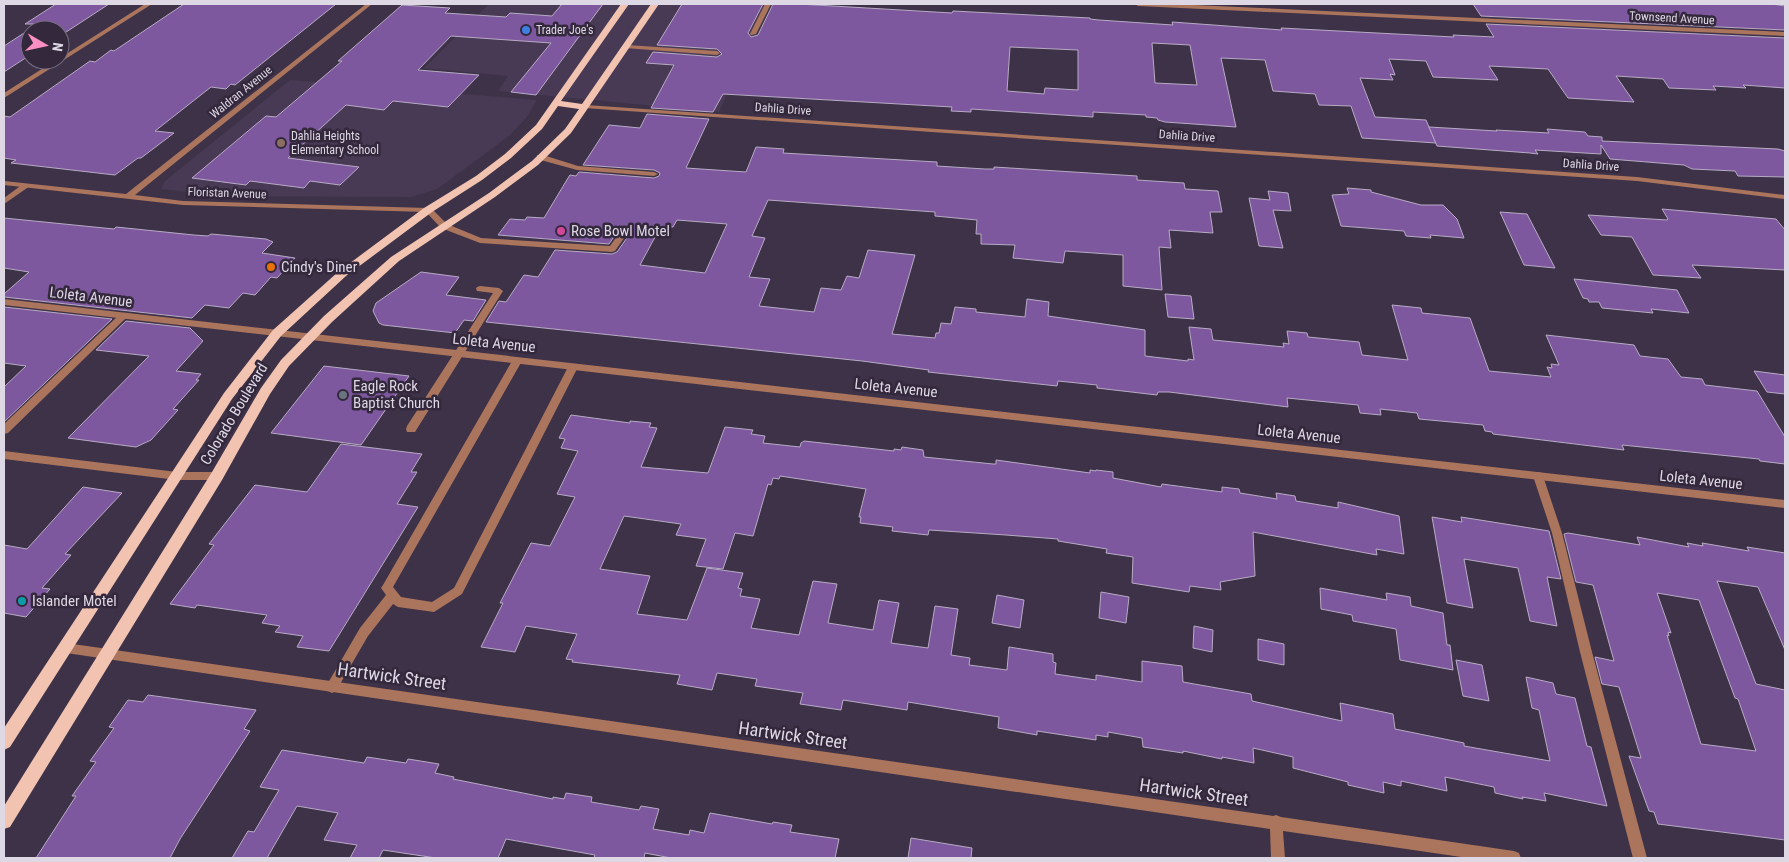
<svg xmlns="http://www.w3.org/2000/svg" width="1789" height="862" viewBox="0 0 1789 862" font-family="'Roboto Condensed',sans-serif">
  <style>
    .built { fill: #483a54 }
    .building { fill: #7e589e; stroke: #b8abc5; fill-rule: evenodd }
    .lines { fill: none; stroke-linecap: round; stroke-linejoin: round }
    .lane { fill: #ab745d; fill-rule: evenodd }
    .street { fill: #ab745d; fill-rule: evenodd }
    .primary { fill: #f1c3b0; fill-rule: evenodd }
    .shop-dot { fill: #3f7fe0; stroke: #33283c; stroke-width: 2 }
    .education-dot { fill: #8d6e63; stroke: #33283c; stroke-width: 2 }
    .hotel-dot { fill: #d1479c; stroke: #33283c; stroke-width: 2 }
    .food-dot { fill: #e8710a; stroke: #33283c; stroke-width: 2 }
    .worship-dot { fill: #6b7280; stroke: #33283c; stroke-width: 2 }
    .culture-dot { fill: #0f9aa8; stroke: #33283c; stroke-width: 2 }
    .labels { text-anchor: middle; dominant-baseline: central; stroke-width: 5; stroke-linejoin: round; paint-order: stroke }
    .far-street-label { font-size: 12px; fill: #ded8e5; stroke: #33283c }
    .far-poi-label { font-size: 12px; fill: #ded8e5; stroke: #33283c; text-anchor: start }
    .poi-label { font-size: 15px; fill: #ded8e5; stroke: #33283c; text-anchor: start }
    .street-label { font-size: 15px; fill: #ded8e5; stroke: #33283c }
    .near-street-label { font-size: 18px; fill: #ded8e5; stroke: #33283c }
  </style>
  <rect width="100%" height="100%" fill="#3d3247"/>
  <g class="built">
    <polygon points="489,4 768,4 719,112 498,91 508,76 424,68"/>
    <polygon points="290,80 537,100 526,118 510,135 482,156 437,189 411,197 227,196 161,189 165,181"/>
  </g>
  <g class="building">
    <polygon points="56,4 109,4 60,36 60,30 30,30 30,55 4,72 4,46 38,24 25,24"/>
    <polygon points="184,4 336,4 235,85 231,84 226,89 211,87 155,131 174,133 141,158 138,158 115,175 11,163 16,160 4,158 4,116 10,117 90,61 95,62 111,50 114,51"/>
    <polygon points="562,4 603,4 536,95 511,92 551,43 451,36 418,70 479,75 448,107 393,101 384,110 346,105 288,158 359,167 340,185 310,181 304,188 250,181 246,185 192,178 266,116 276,117 342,61 338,61 402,5 450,8 445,13 506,17 510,13 552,16"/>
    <path d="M682,4H763L748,33L751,37L758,35L773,4H799L952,13L953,11L1090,18V19L1099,20L1173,25L1172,22L1282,30L1281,28L1454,37L1453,35L1494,37L1486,24L1785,38V88L1743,85L1746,88L1713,86L1716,90L1669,88L1663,79L1616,76L1634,102L1568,98L1548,69L1489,66L1498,80L1433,77L1426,61L1389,59L1395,75L1390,74L1393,80L1360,78L1375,117L1426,120L1436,143L1362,138L1351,106L1319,105L1315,94L1273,91L1265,60L1221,58L1236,127L1165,122L1158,120L1157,118L1146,117V115L1093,112V117L971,109V112L951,111L952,107L723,94L713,112L651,108L674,65L646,63L653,52L717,57L722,54L717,49L657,45ZM1152,43L1190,45L1197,85L1155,83ZM1010,47L1078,50V90L1045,88L1044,94L1007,91Z"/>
    <polygon points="1473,4 1772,4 1785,6 1785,30 1481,16"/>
    <path d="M647,114L709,119L686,168L746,172L756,147L784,149L783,153L937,162V166L985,169H994V167L1137,176V180L1184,183L1185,189L1218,191L1222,212H1210L1213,233L1169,230L1171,248L1159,247L1162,290L1123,286V255L1065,251L1063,263L1013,258L1015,245L981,244V234H976L977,220L935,216V212L768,200L752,236L765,238L749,277L770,279L759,306L814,312L821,288L841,290L847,276L859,278L868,250L915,255L892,334L935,338L936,333H939L941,323L951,324L955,307L976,309V312L1025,317L1027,299L1049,302L1048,316L1145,330V356L1188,361V359L1194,360L1189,327L1211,329L1213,340L1284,347L1283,343L1289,344L1287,331L1307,333L1308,337L1359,342L1362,355L1408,360L1392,305L1421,308L1422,313L1470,318L1489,371L1551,377L1547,367L1552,368L1551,364L1559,365L1546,335L1634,345L1640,356L1668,359L1681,377L1702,379L1705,385L1757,391L1785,437V464L1760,461L1759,459L1622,445L1624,450L1493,434L1492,432L1485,431L1483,425L1419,419L1417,413L1380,409L1381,415L1360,413L1358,405L1287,398L1288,407L1169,392H1158L1157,395L1097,388V385L1058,381L1057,386L928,372L929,370L862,361L486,322L499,301L506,302L524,275L538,277L555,250L612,254L617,252L631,232L626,227L620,228L609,244L498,235L510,219L525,220L527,217L544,218L568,178L570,175L576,176L579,172L654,178L659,176L660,173L654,170L583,165L609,125L640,128ZM677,220L727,224L705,273L640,265L661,226L673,227Z"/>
    <polygon points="1429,127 1497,131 1496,130 1549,133 1547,129 1585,132 1588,136 1602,137 1602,141 1778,149 1785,151 1785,177 1738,176 1735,171 1692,169 1684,165 1610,159 1601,145 1601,154 1535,150 1538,154 1530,153 1437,146"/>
    <polygon points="1347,188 1371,190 1371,192 1421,205 1443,205 1457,219 1464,238 1430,235 1431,238 1406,236 1404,231 1341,226 1332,195 1349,194"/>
    <polygon points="1268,191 1288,193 1291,211 1273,210 1283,248 1259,246 1249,198 1270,200"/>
    <polygon points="1662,209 1776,219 1785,230 1785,270 1692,265 1701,278 1653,275 1632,237 1601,235 1588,215 1667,220 1668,219"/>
    <polygon points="1500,212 1527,214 1555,268 1524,265"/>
    <polygon points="4,218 114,229 116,227 194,235 208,236 211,234 266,239 273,242 262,253 295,258 277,278 271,277 255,295 243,293 229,308 205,305 192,318 4,297 4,294 29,272 4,268"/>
    <polygon points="421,272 459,277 446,295 486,300 473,321 464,320 455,333 383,325 379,323 373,311 376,303"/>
    <polygon points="1574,279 1677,290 1689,313 1651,309 1653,313 1602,308 1599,302 1589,302 1588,299 1583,298"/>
    <polygon points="1165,294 1191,296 1194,319 1168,317"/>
    <polygon points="4,307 112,319 4,422 4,387 26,366 4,363"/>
    <polygon points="126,321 190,328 203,341 176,371 201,374 196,380 199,380 173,409 178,410 151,440 136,447 68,438 149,356 96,350"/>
    <polygon points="324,366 409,376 361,445 271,433"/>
    <polygon points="1754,371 1785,375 1785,394 1767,392"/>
    <polygon points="571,415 630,423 630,421 651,423 649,427 657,428 641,467 708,473 725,427 753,430 751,434 765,436 763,443 800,447 801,443 804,441 894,451 894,449 901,450 902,447 923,450 924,457 993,464 996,464 996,460 1090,473 1090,470 1096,471 1096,470 1113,472 1113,478 1161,487 1162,484 1222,492 1222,487 1239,489 1240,493 1277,499 1276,493 1295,496 1296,501 1338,508 1338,502 1399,516 1404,554 1376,549 1377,555 1253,532 1255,576 1220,582 1221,590 1190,586 1189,592 1132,583 1133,557 1106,553 1107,549 1058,541 1058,539 1006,535 929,530 928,535 892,531 893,527 860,523 861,517 859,517 866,489 780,476 779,479 773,478 771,485 768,484 753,536 735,533 723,569 696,566 706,539 676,535 681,524 624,516 600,569 650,576 637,614 687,620 707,568 743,573 738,588 742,589 740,596 760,599 751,628 799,635 813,581 837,584 828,623 873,630 879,600 899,603 891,643 928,648 935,606 958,609 951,655 970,658 969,665 1007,670 1009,647 1053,654 1053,662 1056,663 1055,674 1096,680 1096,675 1142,682 1142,661 1182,666 1183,682 1251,694 1252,701 1342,721 1340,703 1393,714 1395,729 1464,743 1464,746 1550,761 1539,710 1532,708 1526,677 1553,683 1556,694 1575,698 1587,746 1591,747 1592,751 1607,806 1544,793 1546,801 1522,797 1523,799 1495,793 1494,787 1445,777 1447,791 1401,781 1401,786 1383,782 1384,793 1348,785 1348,782 1293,768 1293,757 1253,748 1254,763 1222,757 1222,759 1183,751 1183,753 1143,747 1142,738 1108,732 1108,737 1096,735 1096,740 1037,731 1037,735 998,728 999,717 908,702 907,710 843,700 841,710 800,704 803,693 755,686 757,679 717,673 712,690 677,684 680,675 572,662 573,660 566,659 577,634 526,626 515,652 481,647 503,603 500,603 531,543 550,546 575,497 557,494 578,451 561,448 565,439 559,438"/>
    <polygon points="341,444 422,454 411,472 417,472 397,504 418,507 329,651 297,647 303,636 275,632 280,626 262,623 267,615 197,605 195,608 170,604 214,545 209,544 255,485 307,492"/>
    <polygon points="83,487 122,493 65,554 71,555 42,588 50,589 26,617 4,613 4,545 27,549"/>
    <polygon points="1432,517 1462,522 1461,517 1549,531 1561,579 1547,577 1557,626 1530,621 1518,568 1464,559 1473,608 1447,603"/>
    <path d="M1568,533L1640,545L1637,537L1689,547L1687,543L1703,546L1702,543L1749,551L1747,547L1785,553V650L1758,587L1717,581L1756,684L1785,690V840L1658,824L1654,812L1649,811L1629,756L1641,758L1619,687L1602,684L1595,657L1614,661L1593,585L1576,582L1564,534ZM1657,593L1699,600L1735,698L1738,699L1756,751L1701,744L1667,635L1669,636L1668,632L1671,633Z"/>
    <polygon points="1320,588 1387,600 1386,593 1410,597 1411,606 1443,613 1447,645 1450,645 1453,670 1400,660 1396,629 1353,621 1352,615 1321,609"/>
    <polygon points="1101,592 1129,597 1126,623 1099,618"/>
    <polygon points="997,595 1024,600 1020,628 992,623"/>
    <polygon points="1194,626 1213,630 1212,652 1193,648"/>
    <polygon points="1258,639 1284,644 1284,665 1258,660"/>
    <polygon points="1456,660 1482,665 1489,701 1463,696"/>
    <polygon points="148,695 256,710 244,729 250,731 180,839 170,858 36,858 76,796 72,796 96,762 90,761 114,728 109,727 128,700 143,702"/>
    <polygon points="282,750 364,763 367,757 406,763 408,759 439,764 435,773 454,777 453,779 553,799 553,797 564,799 566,793 592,797 591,802 639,810 641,806 659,809 653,829 689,835 690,830 704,833 710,813 772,824 773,822 792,825 790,832 839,839 835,858 671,858 645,853 644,858 594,858 595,855 506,839 498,858 436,858 383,850 379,858 350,858 357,845 324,840 338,813 297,806 267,858 232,858 248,831 254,832 279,790 260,787"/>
    <polygon points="911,838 972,848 971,858 908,858"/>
  </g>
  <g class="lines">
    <g class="lane">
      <polygon points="765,4 771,4 756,34 751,35 750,34"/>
      <polygon points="627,45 717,51 720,53 717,55 625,48 625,46"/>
      <polygon points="537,155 543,155 578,166 654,172 658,174 654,176 577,170 537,159"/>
      <polygon points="23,184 29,184 30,186 4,204 4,198"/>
      <polygon points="441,224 447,224 481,238 610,246 622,229 625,229 629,231 615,251 612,252 480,243 441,228"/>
      <polygon points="480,286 499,288 503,291 415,432 407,432 406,429 407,426 493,293 477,291 476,289 477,287"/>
      <polygon points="123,313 127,316 126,318 8,433 4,434 4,424 120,314"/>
      <polygon points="517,358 522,361 393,587 401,597 432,602 454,588 568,367 573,364 576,365 578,367 462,594 434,612 398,607 393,604 368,636 336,691 332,693 328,691 326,687 328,683 360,628 386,595 381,588 383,585 512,361"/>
      <polygon points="1538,472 1542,473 1562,533 1592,652 1647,858 1633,858 1580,652 1552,533 1533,476 1534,473"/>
    </g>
    <g class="street">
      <polygon points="145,4 152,4 4,98 4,93 56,60 60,60 60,58"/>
      <polygon points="366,4 372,4 135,195 183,201 428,208 431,208 447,224 447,228 441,228 426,212 183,205 4,185 4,181 126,194"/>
      <polygon points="1135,4 1172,4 1785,32 1785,36 1138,6"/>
      <polygon points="586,105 1637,177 1785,195 1785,199 1637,181 584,108 582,107"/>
      <polygon points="4,299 1785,500 1785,508 4,305"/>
      <polygon points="4,451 177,472 217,472 221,473 222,476 221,479 217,480 177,480 4,459"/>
      <polygon points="66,643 1273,816 1276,815 1281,817 1514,851 1519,853 1521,858 1468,858 1283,831 1285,858 1271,858 1270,829 66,653 62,652 60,648 62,644"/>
    </g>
    <polygon class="primary" points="621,4 629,4 561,101 582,104 651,4 659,4 571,133 538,165 495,197 399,261 332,322 289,366 270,394 222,480 10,827 4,829 4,806 212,472 261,388 281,360 324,316 391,257 489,193 532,161 565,129 579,109 558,106 542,129 511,158 482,180 432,212 346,276 281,336 232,399 10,747 4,750 4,728 224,393 273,330 338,272 424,208 476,176 505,154 536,125"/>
  </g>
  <circle class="shop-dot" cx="526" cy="30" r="5"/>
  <circle class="education-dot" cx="281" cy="143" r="5"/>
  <circle class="hotel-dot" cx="561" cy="231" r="5"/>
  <circle class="food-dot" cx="271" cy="267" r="5"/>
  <circle class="worship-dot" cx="343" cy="395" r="5"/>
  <circle class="culture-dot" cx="22" cy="601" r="5"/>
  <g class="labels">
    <g class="far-street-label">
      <text transform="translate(1672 18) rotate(3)">Townsend Avenue</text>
      <text transform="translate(241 92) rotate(-39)">Waldran Avenue</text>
      <text transform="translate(783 109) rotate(4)">Dahlia Drive</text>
      <text transform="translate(1187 136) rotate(4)">Dahlia Drive</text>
      <text transform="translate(1591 165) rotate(4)">Dahlia Drive</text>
      <text transform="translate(227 193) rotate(2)">Floristan Avenue</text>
    </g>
    <g class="far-poi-label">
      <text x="536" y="30">Trader Joe's</text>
      <text x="291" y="136">Dahlia Heights<tspan x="291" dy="14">Elementary School</tspan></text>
    </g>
    <g class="poi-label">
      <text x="571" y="231">Rose Bowl Motel</text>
      <text x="281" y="267">Cindy's Diner</text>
      <text x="353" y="386">Eagle Rock<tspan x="353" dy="17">Baptist Church</tspan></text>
      <text x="32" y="601">Islander Motel</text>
    </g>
    <g class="street-label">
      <text transform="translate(91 297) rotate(7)">Loleta Avenue</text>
      <text transform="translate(494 343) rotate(6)">Loleta Avenue</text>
      <text transform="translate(896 388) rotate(6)">Loleta Avenue</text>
      <text transform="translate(234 414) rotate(-59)">Colorado Boulevard</text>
      <text transform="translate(1299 434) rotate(6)">Loleta Avenue</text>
      <text transform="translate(1701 480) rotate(6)">Loleta Avenue</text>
    </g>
    <g class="near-street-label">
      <text transform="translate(392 676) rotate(8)">Hartwick Street</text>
      <text transform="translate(793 735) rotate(8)">Hartwick Street</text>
      <text transform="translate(1194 792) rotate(8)">Hartwick Street</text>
    </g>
  </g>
  <rect width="1789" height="862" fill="none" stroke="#ded8e5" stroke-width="10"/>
  <g transform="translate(45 45) rotate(99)"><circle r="24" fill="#33283c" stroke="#776e80"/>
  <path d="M0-4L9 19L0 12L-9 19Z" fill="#fc8fc2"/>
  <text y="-8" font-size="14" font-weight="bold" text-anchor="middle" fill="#ded8e5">N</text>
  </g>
</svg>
